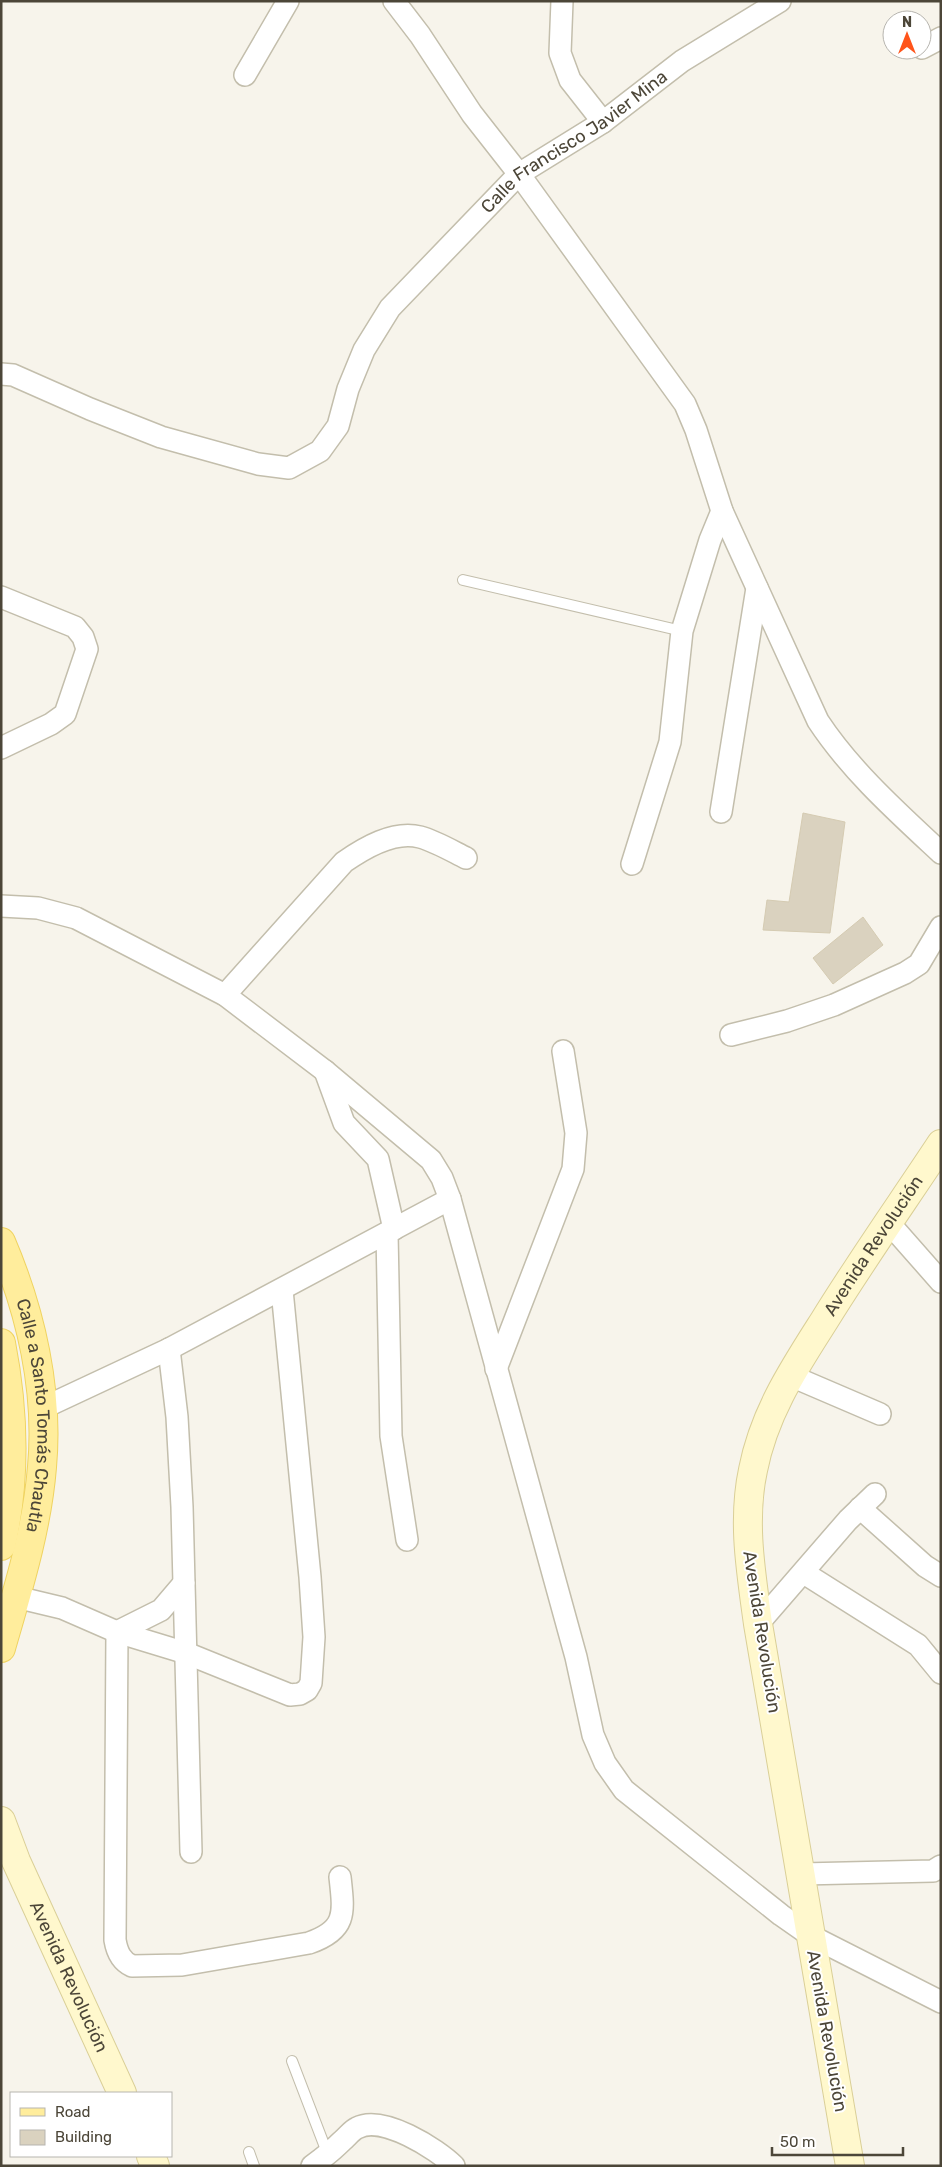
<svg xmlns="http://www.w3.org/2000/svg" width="942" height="2167" viewBox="0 0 942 2167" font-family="Rubik,sans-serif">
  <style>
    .building { fill: #dad2bf; stroke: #d5cbb2 }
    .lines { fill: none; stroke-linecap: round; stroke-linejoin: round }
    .lane-casing { stroke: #c3beac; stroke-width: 12 }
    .street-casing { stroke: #c3beac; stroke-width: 24 }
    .secondary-casing { stroke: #dacf97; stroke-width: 30 }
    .primary-casing { stroke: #efd361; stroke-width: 30 }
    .lane { stroke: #fff; stroke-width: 10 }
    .street { stroke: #fff; stroke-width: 21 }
    .secondary { stroke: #fff8cd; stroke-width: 28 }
    .primary { stroke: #ffed9c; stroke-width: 28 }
    .labels { text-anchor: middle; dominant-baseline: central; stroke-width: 4; stroke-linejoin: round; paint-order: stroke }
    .street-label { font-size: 18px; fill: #4c4638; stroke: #fff }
  </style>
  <rect width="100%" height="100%" fill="#f7f4eb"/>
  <g class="building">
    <polygon points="803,813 845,822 830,933 763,930 767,900 789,902"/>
    <polygon points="863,917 883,945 833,984 813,958"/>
  </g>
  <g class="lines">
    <defs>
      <g id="lane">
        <polyline points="463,580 682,631"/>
        <polyline points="292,2061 328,2155"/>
        <polyline points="249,2152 254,2166"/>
      </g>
      <g id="street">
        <path d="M394,1L420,35L472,114L519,174L685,404L696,430L722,511L818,721C851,771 897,812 941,853"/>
        <polyline points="562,1 560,53 570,80 603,122"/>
        <polyline points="922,48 941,38"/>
        <polyline points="245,75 288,1"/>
        <path id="s1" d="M1,374L13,375L90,409L161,437L258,464L289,468L320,451L338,426L348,389L364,350L390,308L519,174L603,122L682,61L780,1"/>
        <polyline points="1,597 75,627 83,637 87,649 65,714 51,724 1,748"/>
        <polyline points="721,812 757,588"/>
        <polyline points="632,864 670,742 682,631 710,540 722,511"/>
        <polyline points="1,906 38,908 76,918 225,995 325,1071 431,1160 442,1178 450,1199 576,1657 593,1735 605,1763 624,1790 781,1915 811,1936 941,2002"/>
        <path d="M225,995L344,862C364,848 394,830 420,837C435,841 452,851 466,858"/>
        <polyline points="731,1035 787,1021 834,1005 905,973 919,964 941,927"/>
        <polyline points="325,1071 344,1123 378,1159 394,1229"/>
        <polyline points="889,1223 941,1282"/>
        <polyline points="387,1233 391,1436 407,1540"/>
        <polyline points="169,1349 177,1417 182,1507 191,1852"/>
        <polyline points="496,1369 573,1169 576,1133 563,1051"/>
        <polyline points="789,1375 880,1414"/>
        <polyline points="43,1408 169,1349 450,1199"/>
        <polyline points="860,1508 925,1566 941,1576"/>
        <polyline points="804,1573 918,1645 941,1673"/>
        <path d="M184,1583L161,1610L117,1632L115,1940C117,1952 121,1961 132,1966L182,1965L309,1943C347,1930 344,1913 340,1877"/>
        <polyline points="16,1597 62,1608 117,1632 186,1653 290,1695 300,1694 307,1690 311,1683 314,1637 310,1577 282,1290"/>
        <polyline points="758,1624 848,1520 875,1494"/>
        <polyline points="802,1874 933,1871 941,1866"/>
        <path d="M312,2166C323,2158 333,2150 342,2141C347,2137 352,2130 357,2128C382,2114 437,2149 454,2166"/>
      </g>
      <g id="secondary">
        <path id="s2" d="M1,1821L16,1861L122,2093"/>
        <polyline points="151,2156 155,2166"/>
        <path id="s3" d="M850,2166L758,1624C751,1572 742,1521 753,1470C764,1413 794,1368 824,1321C861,1261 902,1203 941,1144"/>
      </g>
      <g id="primary">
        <path id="s4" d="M1,1242C31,1312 49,1391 42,1467C37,1529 18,1589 1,1648"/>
        <path d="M1,1343C14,1410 16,1479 1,1546"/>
      </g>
    </defs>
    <use href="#lane" class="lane-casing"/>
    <use href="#street" class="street-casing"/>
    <use href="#secondary" class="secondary-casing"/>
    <use href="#primary" class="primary-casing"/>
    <use href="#lane" class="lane"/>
    <use href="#street" class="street"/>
    <use href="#secondary" class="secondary"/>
    <use href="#primary" class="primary"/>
  </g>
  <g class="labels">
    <g class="street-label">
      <text stroke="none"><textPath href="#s1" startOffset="750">Calle Francisco Javier Mina</textPath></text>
      <text stroke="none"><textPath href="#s3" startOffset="961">Avenida Revolución</textPath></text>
      <text stroke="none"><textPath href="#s4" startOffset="179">Calle a Santo Tomás Chautla</textPath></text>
      <text transform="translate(762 1632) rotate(81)">Avenida Revolución</text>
      <text stroke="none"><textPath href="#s2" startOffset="170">Avenida Revolución</textPath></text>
      <text transform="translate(827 2031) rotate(80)">Avenida Revolución</text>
    </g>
  </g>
  <rect width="942" height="2167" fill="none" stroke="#4c4638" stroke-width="5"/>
  <rect x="10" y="2092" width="162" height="65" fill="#ffffff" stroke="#b7b5af"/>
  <rect x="20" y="2108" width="25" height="8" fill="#ffed9c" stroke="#b7b5af"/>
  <text x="55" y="2117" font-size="15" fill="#4c4638">Road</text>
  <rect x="20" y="2130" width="25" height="15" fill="#dad2bf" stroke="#b7b5af"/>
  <text x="55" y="2142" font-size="15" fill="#4c4638">Building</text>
  <g transform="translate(907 35)"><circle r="24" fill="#ffffff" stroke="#b7b5af"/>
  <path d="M0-4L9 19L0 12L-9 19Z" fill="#ff541a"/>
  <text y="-8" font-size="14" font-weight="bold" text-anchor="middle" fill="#4c4638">N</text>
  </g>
  <path d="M772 2147v8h131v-8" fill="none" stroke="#4c4638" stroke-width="2.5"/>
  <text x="780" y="2147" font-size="15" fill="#4c4638" stroke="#ffffff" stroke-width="4" paint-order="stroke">50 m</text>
</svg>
